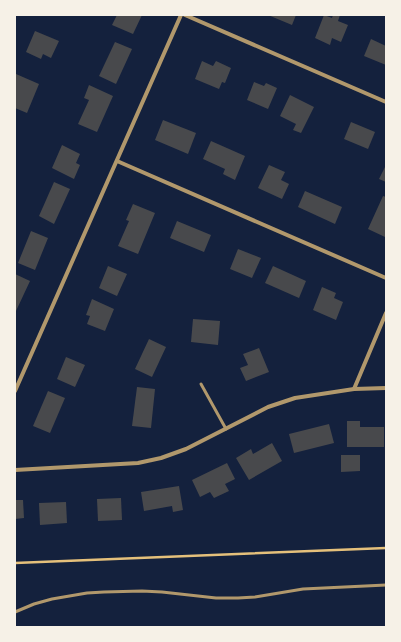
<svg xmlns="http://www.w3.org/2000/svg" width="401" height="642" viewBox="0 0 401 642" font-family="'Noto Sans',sans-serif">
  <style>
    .building { fill: #48494c }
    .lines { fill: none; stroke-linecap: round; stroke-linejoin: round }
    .path { stroke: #e5c07b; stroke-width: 2.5 }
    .service { stroke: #b1986c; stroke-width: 3 }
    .minor { stroke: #b1986c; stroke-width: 4 }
  </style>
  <rect width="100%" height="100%" fill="#14213d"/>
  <g class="building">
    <polygon points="117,15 142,15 133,34 112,25"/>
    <polygon points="268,15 296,15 292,25"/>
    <polygon points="324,15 332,18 333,15 340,15 338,21 348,25 341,42 332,38 330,45 315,38"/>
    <polygon points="35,31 59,41 51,58 43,54 41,59 26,52"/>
    <polygon points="371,39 386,46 386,65 364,56"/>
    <polygon points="115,42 132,49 116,84 99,76"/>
    <polygon points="202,61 213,66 216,61 231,68 225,83 222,82 219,89 195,79"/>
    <polygon points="16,74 39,84 27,113 15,108 15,77"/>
    <polygon points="254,82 264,86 266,83 277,88 268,109 247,100"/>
    <polygon points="89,85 113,96 97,132 78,124 89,100 84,98"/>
    <polygon points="290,95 314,107 301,133 293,130 296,124 280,116"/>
    <polygon points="163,120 196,133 188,154 155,140"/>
    <polygon points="351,122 375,132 368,149 344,139"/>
    <polygon points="211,141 245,156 235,180 223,174 225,169 203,159"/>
    <polygon points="62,145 80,154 76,163 80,165 74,179 52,168"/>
    <polygon points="269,165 285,172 281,180 289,184 282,199 258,188"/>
    <polygon points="386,165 386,182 379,179"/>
    <polygon points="54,182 70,189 54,224 39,216"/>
    <polygon points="305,191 342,207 335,224 298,207"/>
    <polygon points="383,196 386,197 386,234 385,237 368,229"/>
    <polygon points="133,204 155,213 138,254 118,246 129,221 126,220"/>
    <polygon points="177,221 211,235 204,252 170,238"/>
    <polygon points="31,231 48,238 35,270 18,263"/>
    <polygon points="238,249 261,258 252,278 230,269"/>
    <polygon points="108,266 127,274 117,296 99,288"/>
    <polygon points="273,266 306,281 299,298 265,283"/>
    <polygon points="15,274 30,281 16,311 15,311"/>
    <polygon points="322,287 336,293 334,298 343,302 336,320 313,310"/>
    <polygon points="92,299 114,309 105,331 87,324 90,316 86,315"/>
    <polygon points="193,319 220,321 218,345 191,342"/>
    <polygon points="149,339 166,347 152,377 135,369"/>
    <polygon points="259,348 269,372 246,381 240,368 248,365 243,354"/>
    <polygon points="66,357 85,365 75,387 57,379"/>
    <polygon points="137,387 155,389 151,428 132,426"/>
    <polygon points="48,391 65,398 50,433 33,426"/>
    <polygon points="347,421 360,421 360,427 384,427 384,447 347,447"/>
    <polygon points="329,424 334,443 294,453 289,434"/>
    <polygon points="272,443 282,461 249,480 236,458 251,449 253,454"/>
    <polygon points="341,455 360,455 360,471 341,472"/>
    <polygon points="227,463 235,479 225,484 229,491 214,498 210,492 200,497 192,480"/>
    <polygon points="179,486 183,510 173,512 172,506 144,511 141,492"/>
    <polygon points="121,498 122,520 98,521 97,499"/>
    <polygon points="15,500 23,500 24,518 15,519"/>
    <polygon points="66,502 67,523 40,525 39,503"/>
  </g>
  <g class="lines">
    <polyline class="path" points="15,563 386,548"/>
    <g class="service">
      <polyline points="201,384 226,429"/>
      <polyline points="15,612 34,604 52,599 87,593 104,592 142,591 162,592 216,598 238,598 255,597 303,589 386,585"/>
    </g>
    <g class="minor">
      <polyline points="185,15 386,102"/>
      <polyline points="117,161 386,278"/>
      <polyline points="354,389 386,313"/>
      <polyline points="15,391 181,15"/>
      <polyline points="15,470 138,463 161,458 186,449 268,407 295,398 354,389 386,388"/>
    </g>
  </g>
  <rect width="401" height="642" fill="none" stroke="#f6f1e7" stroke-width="32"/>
</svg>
